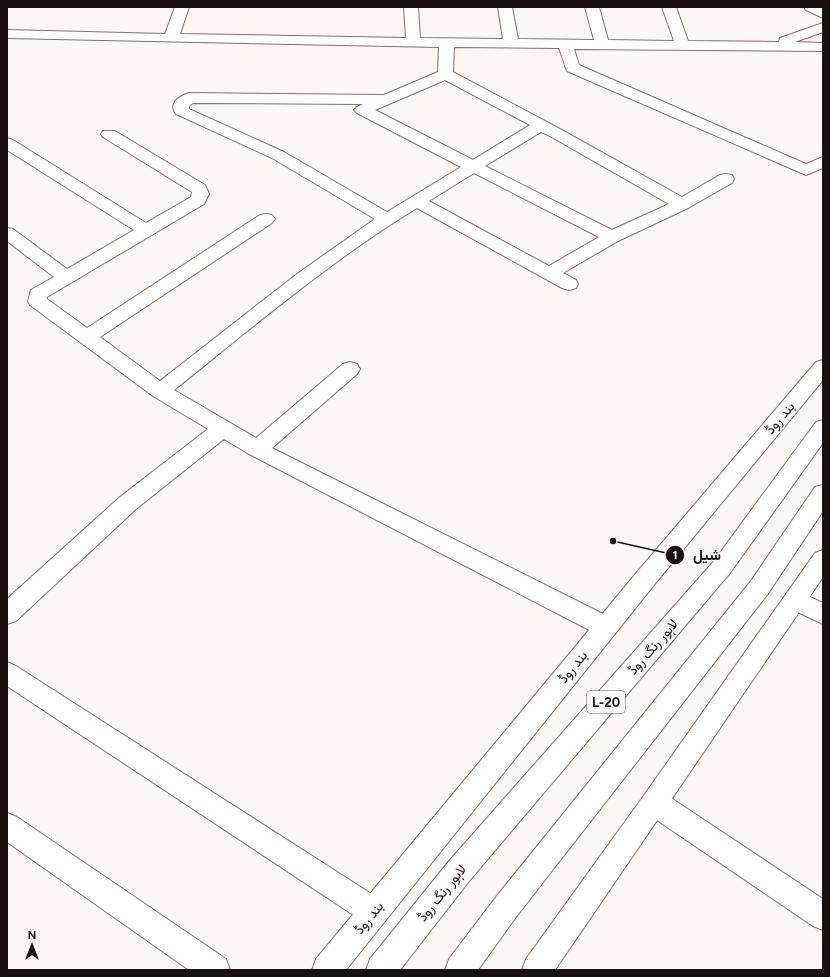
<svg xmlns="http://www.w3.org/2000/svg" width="830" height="977" viewBox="0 0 830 977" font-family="Figtree,Vazirmatn,sans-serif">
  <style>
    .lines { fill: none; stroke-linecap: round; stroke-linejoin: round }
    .minor-casing { stroke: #877066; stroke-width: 2 }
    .secondary-casing { stroke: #877066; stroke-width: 2 }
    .motorway-casing { stroke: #877066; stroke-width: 2 }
    .minor { fill: #fff; fill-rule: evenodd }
    .secondary { fill: #fff; fill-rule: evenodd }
    .motorway { fill: #fff; fill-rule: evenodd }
    .labels { text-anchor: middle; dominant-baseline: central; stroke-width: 3; stroke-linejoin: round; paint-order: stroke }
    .shield { fill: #fdf8f6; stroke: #5e5654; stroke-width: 1 }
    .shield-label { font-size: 13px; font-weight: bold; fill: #1a110e }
    .street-label { font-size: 14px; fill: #1a110e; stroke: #fdf8f6 }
    .leader { fill: none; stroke: #1a110e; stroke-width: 1.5 }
    .callout-dot { fill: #1a110e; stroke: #fdf8f6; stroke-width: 1.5 }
    .mark-label { font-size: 12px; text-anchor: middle; font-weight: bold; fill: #fff }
    .callout-label { font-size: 15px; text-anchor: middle; font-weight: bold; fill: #1a110e; stroke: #fdf8f6; stroke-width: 3; stroke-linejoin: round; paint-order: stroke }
  </style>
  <rect width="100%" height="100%" fill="#fdf8f6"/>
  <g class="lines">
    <defs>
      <g id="minor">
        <path d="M175,7H189L180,34L406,38L404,7H418L420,38L503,39L498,7H512L518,39L594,40L585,7H599L608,40L674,41L662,7H676L688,41L779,42L780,38L823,23V32L795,42L823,43V51L574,49L579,65L806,164L823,157V168L806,175L567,71L559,48L454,47L453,72L560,129L682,197L720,175L726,174L732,175L734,179L732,183L688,208L618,241L563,273L576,280L578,284L576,288L569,290L562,288L417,208C330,261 253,327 174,390L256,438L343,364L350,362L357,364L360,369L357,374L272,448L615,620L618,627L615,634L606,637L597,634L249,454L224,439L136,509L16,621L7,624V599L120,497L208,429L153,396L30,305L28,301L31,290L54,277L7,241V228L13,229L67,269L134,230L7,150V138L13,140L146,223L191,197L192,192L103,137L101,134L103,131H115L205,185L209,194L204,204L47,297V299L87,328L260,215L266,214L272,215L275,219L272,223L100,337L160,381L297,274L375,219L272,158L176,114C168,104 179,96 189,93L384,95L438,72L439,47L7,38V30L165,34ZM445,80L530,125L473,160L375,110ZM193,103L363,104L357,107L354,110L357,113L461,167L387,212L284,152L189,109V106ZM541,132L548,135L669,204L612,230L485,166ZM474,173L599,237L549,266L429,201Z"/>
        <polygon points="804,7 823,8 823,18 806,10"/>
        <polygon points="795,590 823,603 823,624 787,607 783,600 787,593"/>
        <polygon points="7,662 16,666 384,902 389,912 384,922 374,926 364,922 7,686"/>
        <polygon points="655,791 665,794 823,899 823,930 813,926 645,812 641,803 645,794"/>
        <polygon points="7,813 17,817 226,959 230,970 189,970 7,842"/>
      </g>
      <g id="secondary">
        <polygon points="823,360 823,380 654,585 346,970 312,970 316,959 638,571 816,362"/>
        <polygon points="823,550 823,577 555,970 522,970 526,959 645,794 815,553"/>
      </g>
      <g id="motorway">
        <polygon points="823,420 823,443 730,573 470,880 400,970 366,970 370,959 450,860 714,561 816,422"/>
        <polygon points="823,485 823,511 767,595 516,917 478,970 445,970 449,959 496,897 751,581 815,487"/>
      </g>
    </defs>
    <use href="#minor" class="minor-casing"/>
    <use href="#secondary" class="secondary-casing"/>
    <use href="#motorway" class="motorway-casing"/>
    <use href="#minor" class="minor"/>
    <use href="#secondary" class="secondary"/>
    <use href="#motorway" class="motorway"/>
  </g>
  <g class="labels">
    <rect class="shield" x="587" y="691" width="38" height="22" rx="3"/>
    <g class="shield-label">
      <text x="606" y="702">L-20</text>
    </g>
    <g class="street-label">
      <text transform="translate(780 418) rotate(-50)">بند روڈ</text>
      <text transform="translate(653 647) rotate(-49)">لاہور رنگ روڈ</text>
      <text transform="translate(573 667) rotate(-51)">بند روڈ</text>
      <text transform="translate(442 893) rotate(-51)">لاہور رنگ روڈ</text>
      <text transform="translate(369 918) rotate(-51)">بند روڈ</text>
    </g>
  </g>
  <path class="leader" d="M613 541L675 555"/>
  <g class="callout-dot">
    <circle cx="613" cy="541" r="4"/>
    <circle cx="675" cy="555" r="10"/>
  </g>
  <g class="mark-label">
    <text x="675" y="559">1</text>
  </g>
  <g class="callout-label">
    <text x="707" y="560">شیل</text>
  </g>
  <rect width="830" height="977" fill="none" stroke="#1a110e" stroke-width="16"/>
  <g transform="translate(32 945)" stroke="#fdf8f6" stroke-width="3" paint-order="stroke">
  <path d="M0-3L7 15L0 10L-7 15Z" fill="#1a110e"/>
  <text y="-6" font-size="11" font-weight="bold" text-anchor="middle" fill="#1a110e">N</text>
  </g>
</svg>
